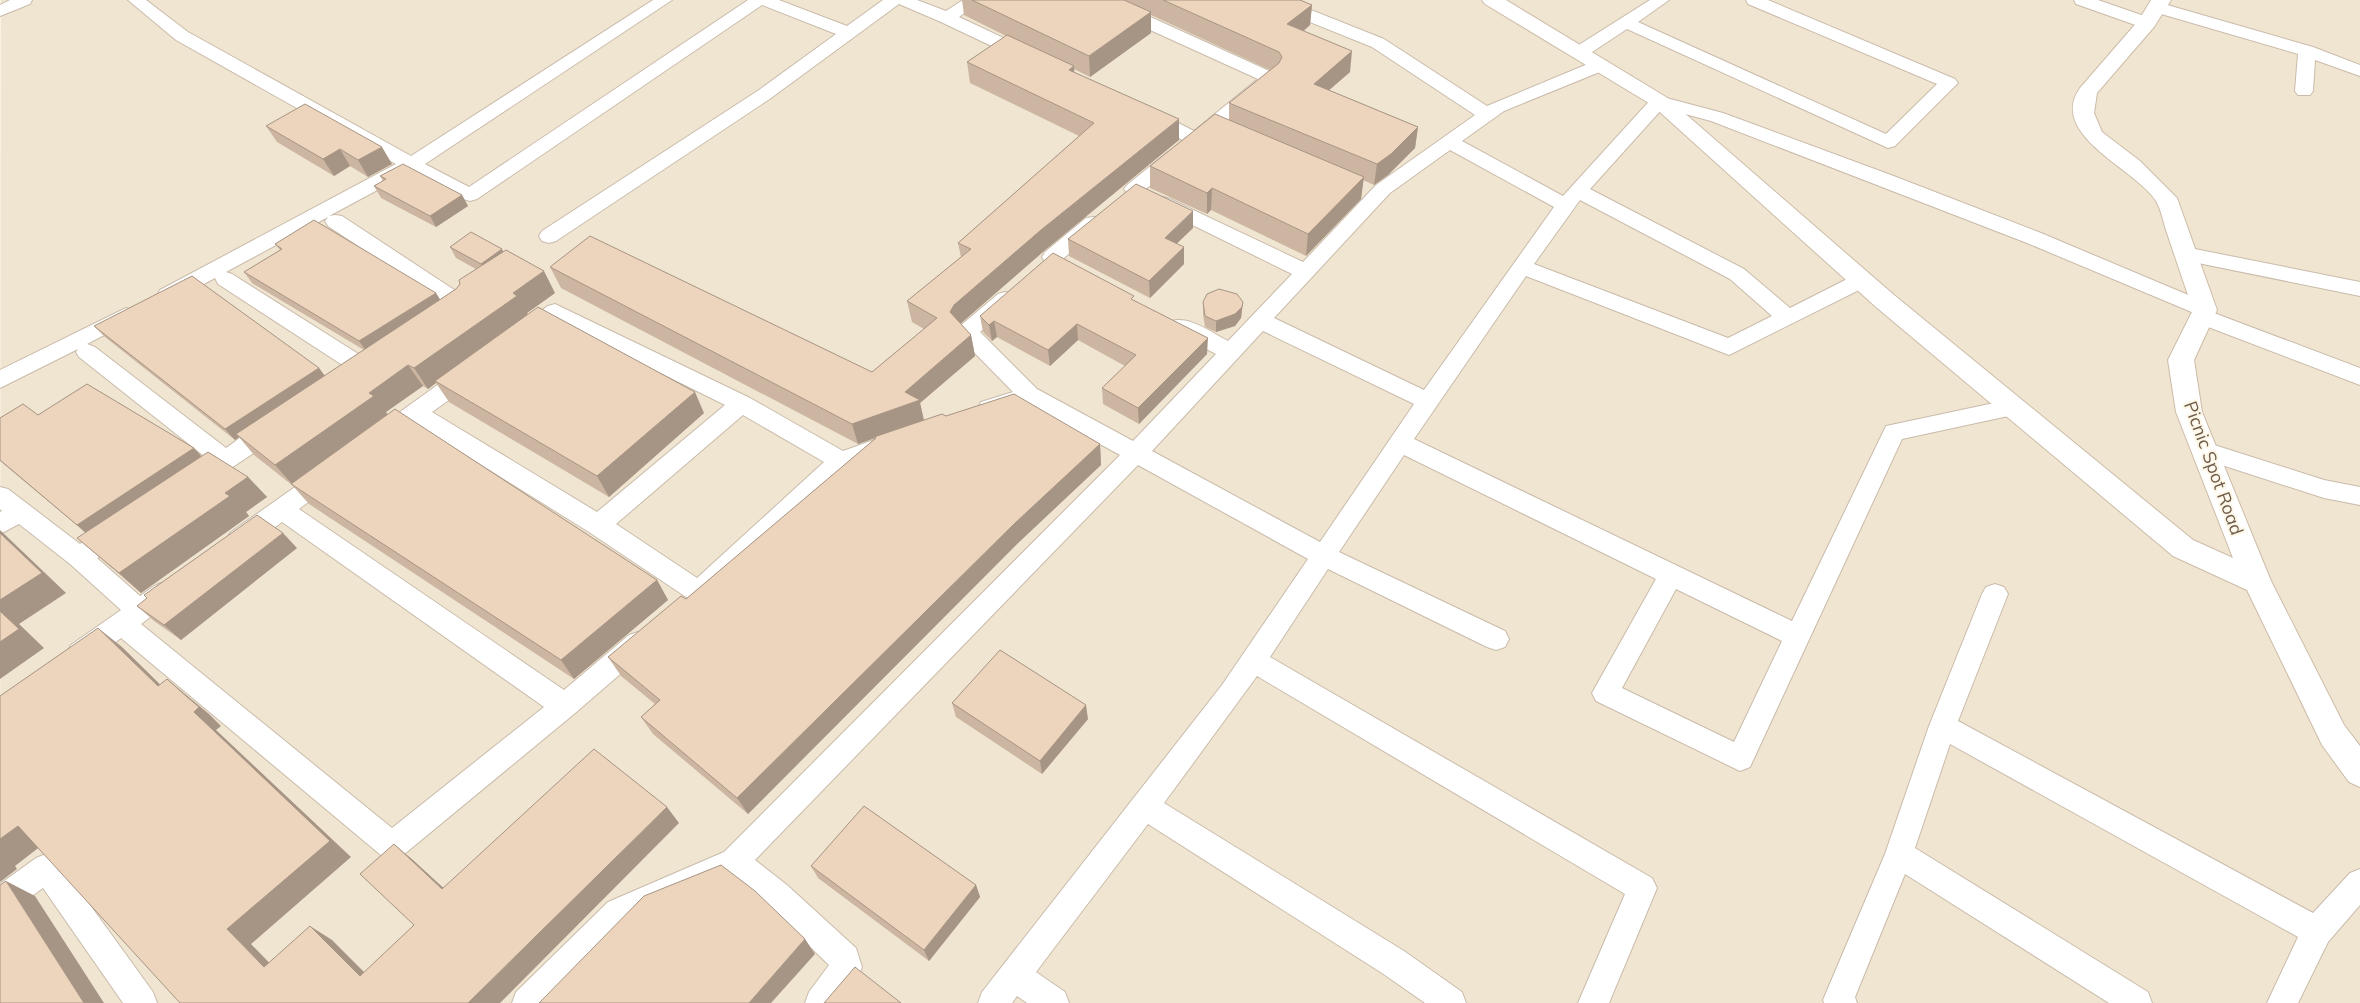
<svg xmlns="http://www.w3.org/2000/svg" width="2360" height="1003" viewBox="0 0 2360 1003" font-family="Mulish,sans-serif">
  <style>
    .residential { fill: #f0e5d1 }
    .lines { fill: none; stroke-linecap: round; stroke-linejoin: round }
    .street-casing { stroke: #c9bbaa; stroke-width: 2 }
    .secondary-casing { stroke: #ccbca8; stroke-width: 2 }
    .street { fill: #fff; fill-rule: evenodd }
    .secondary { fill: #fff; fill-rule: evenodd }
    .wall { fill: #ccb6a2 }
    .shaded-wall { fill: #a69484 }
    .building { fill: #edd4bc; stroke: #a69484 }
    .labels { text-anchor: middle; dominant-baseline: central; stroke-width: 4; stroke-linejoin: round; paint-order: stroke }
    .street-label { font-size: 18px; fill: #6f5b4b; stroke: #fdf7e7 }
  </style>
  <rect width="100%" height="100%" fill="#faf3e2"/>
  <polygon class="residential" points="2360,0 2360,1003 0,1003 1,0"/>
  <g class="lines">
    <defs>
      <g id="street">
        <polygon points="10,0 32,0 30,4 0,16 0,5"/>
        <path d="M128,0H146L188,32L411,156L653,0H672L425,164L469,187L748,0H779L847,26L883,0H917L946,11L963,0H982L959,17L1031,51L1034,55L1031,59H1019L941,22L899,4L771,98L556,241L549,243L542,241L539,236L542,231L759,90L836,34L762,5L477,199L470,201L463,199L411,172L329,216L335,215L342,216L468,299L471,304C465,315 453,322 441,318L437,313L446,304L328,226L325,221L328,217L226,272L232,274L371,362L374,368C367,379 355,386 342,383L339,377L347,368L218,284L215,278L174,300L167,302L160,300L157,295L160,290L396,164L176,40Z"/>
        <path d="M1091,0H1113L1276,74L1279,78L1225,124L1236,129L1238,133L1236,137L1229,139L1214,133C1205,140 1200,146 1188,143L1143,119L1140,115L1143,111H1155L1194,131L1258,79L1093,4Z"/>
        <path d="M1263,0H1286L1384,39L1487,106L1595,61H1607L1610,65L1607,69L1504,111L1462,141L1563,196L1653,97L1659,96L1723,113L1891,175L2041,233L2212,305L2215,310L2214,313L2360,368V385L2195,322L2191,317L2194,313L2027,243L1711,121L1663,108L1590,189L1744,269L1790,308L1855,275L1862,273L1869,275L1872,280L1869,285L1729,355L1526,276L1414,439L1792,621L1886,426L2013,399L2021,401L2024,407L2021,413L2013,415L1902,439L1750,767L1740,771L1596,701L1592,693L1656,579L1404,455L1339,552L1505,631L1509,639L1505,647L1496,650L1487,647L1328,569L1270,657L1652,878L1657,888L1609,1003H1578L1625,894L1257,676L1164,803L1404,951L1462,992L1466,1003H1425L1382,973L1148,824L1036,972L1065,992L1069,1003H1027L1017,996L1012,1003H978L982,992L1222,685L1308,559L1138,465L755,860L787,885L856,948L862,967L858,978L839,1003H805L809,992L829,965L767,905L731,878L628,922L549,1003H512L516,992L608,902L724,852L1120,455L1027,404L989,416L981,414L978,408L981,402L1013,392L959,337L956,332L959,327L998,294L1005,292L1012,294L1015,299L1012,304L980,332L1037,389L1133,441L1216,354L1172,331L1169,326L1172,321C1190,316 1212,333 1228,341L1292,274L1156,207L1153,203L1156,199L1163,197L1170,199L1303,262L1376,185L1475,115L1372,47L1265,4ZM1450,150L1554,207L1424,390L1274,318L1390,193ZM1580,200L1730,279L1772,316L1728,338L1534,264ZM1263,331L1414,404L1320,542L1152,451ZM1676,589L1782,641L1734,742L1622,688Z"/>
        <polygon points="1650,0 1669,0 1638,22 1886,134 1937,84 1748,4 1746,0 1768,0 1955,79 1958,83 1895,146 1888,148 1627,29 1586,56 1574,56 1571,52 1574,48"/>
        <polygon points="2074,0 2098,0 2153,19 2155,23 2153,27 2141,27 2076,4"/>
        <polygon points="2157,2 2313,47 2360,65 2360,76 2315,60 2313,91 2310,95 2298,95 2295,91 2298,54 2151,11 2149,7 2151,3"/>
        <polygon points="1175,150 1182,152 1184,156 1182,160 1141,193 1134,195 1127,193 1124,189 1127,185 1168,152"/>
        <polygon points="1093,217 1100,218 1103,223 1100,228 1059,262 1052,264 1045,262 1042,257 1045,252 1086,218"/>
        <polygon points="2185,247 2360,282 2360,296 2178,259 2175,254 2178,249"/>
        <path d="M555,304L750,398L843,451L885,436L893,439L896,445L893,451L849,467L707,599L698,602L689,599L589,532L416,424C403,433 391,447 375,442L372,436L375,430L461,368L469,366L477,368L480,374L477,380L432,412L597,512L725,405L556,321C544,329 533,343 517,338L514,333L517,328L548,306ZM743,415L824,462L697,578L616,524Z"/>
        <path d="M126,308L133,310L137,315L133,320L87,344L95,347L226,448C241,438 262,417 281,423L284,429L281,435L204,486L196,489L188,486L184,480L188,474L209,460L79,357L76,352L78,349L0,388V370Z"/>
        <polygon points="2205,442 2324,480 2360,487 2360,505 2324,498 2197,457 2193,451 2197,445"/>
        <path d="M327,467L335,470L339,476L335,482L299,509L564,690L629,635L638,632L647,635L651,643L647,651L574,714L402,856L392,860L382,856L121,638C107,648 90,668 71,661L67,653L71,645L121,610L70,564L19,524L0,534V512L2,511L0,509V487L8,489L80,544C94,535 108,521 125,526L128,533L125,540L97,558L140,596C152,588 161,578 176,584L180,591L176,598L141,624L392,828L544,707L282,522C267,533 249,553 230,547L227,540L230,533L319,470Z"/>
        <polygon points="1995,584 2004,587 2008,594 1958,721 2313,913 2350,873 2360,869 2360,905 2328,942 2298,1003 2267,1003 2298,937 1950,744 1915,848 2148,992 2152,1003 2109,1003 1905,874 1855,997 1857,1003 1824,1003 1823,1000 1885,854 1929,726 1982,594 1986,587"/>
        <polygon points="46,854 56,858 153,992 157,1003 123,1003 43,888 10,912 0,916 0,884 36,858"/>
      </g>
      <path id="secondary" d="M1482,0H1506L1666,97L1894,295L2193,540L2233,558L2176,412L2168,360L2193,310C2184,283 2175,257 2166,230C2163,221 2161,209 2156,201C2136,169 2047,135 2080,88L2139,20L2151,0H2171L2154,27L2097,93L2094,113L2102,132L2140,161L2177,198L2217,310L2194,360L2202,412L2271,581L2344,725L2360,746V787L2349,782L2322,745L2247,590L2173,556L1876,307L1652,105L1485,4Z"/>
    </defs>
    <use href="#street" class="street-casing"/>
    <use href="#secondary" class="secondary-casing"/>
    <use href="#street" class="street"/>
    <use href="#secondary" class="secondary"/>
  </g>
  <g class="wall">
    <polygon points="962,0 1300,0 1312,5 1310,25 1304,31 1350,72 1329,90 1418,127 1415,148 1388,175 1374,185 1363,180 1361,199 1306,256 1211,210 1207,214 1150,188 1150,166 1229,120 1229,103 1270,70 1151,15 1151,33 1090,77 1074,69 1074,72 1179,140 1044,251 960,323 971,335 975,356 920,403 924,420 946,416 1100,444 1101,465 1017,544 748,814 653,734 641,717 655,704 621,676 608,657 686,599 875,439 874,438 858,444 561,288 550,267 872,372 924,329 912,322 907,301 961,257 958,243 1079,136 970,83 967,62 1006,36 964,15"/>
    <polygon points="266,126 392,164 368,177 350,166 334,176 277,142"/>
    <polygon points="380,176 462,195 468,206 436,227 381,198 374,186 383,181"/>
    <polygon points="1193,228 1176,244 1184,264 1150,298 1069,256 1068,239"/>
    <polygon points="275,244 436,293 440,300 456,289 476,269 456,258 450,247 504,252 555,293 527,313 528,314 704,413 609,497 449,402 436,383 428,389 423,386 386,412 388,415 657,580 668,600 574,679 309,504 292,485 254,455 239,437 235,440 105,337 94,326 319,368 325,376 364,350 252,283 244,272 280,250"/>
    <polygon points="1134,300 1207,354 1139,424 1103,404 1102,388 1125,366 1078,340 1050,366 997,337 992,341 983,332 980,316"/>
    <polygon points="1203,302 1243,302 1241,318 1235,326 1216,332 1205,327 1203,314"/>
    <polygon points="38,415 202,457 248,477 267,497 246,512 249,516 141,593 77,538 86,533 0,461 0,418"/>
    <polygon points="297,548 181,640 154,621 137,606"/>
    <polygon points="952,703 1088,719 1042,774 956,717"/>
    <polygon points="811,866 976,885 980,897 929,961 818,878"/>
  </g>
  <g class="shaded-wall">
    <polygon points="1312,5 1310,25 1286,45 1287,24"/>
    <polygon points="1151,12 1151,33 1090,77 1089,56"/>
    <polygon points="1352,51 1350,72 1312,105 1314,84"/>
    <polygon points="1074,66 1075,87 1069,70"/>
    <polygon points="1179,119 1179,140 1044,251 958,326 950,312 954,305 1041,230"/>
    <polygon points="1418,127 1415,148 1388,175 1374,185 1377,164"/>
    <polygon points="382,147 392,164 368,177 358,160"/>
    <polygon points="340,149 350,166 334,176 323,159"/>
    <polygon points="1364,177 1361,199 1306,256 1308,234"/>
    <polygon points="1212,188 1211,210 1207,214 1207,193"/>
    <polygon points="462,195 468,206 436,227 430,216"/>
    <polygon points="1193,211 1193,228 1165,255 1165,238"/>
    <polygon points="1184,247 1184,264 1150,298 1149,281"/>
    <polygon points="502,249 508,261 488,275 481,264"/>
    <polygon points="544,271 555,293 527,313 529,317 435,381 436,383 428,389 414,368 513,293"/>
    <polygon points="436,293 443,304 367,352 359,341"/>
    <polygon points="1243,302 1241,318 1235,326 1216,332 1216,321"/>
    <polygon points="994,321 997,337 992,341 989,325"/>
    <polygon points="1077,324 1078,340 1050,366 1048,350"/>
    <polygon points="971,335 975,356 920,403 924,421 858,444 852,424 905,392"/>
    <polygon points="1208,338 1207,354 1139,424 1138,408"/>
    <polygon points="408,365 423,386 386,412 389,417 293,485 275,465 369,393"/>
    <polygon points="319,368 327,379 236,434 239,437 235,440 225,429"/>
    <polygon points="695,392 704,413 609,497 597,476"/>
    <polygon points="1100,444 1101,465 1017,544 748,814 737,798 1014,524"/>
    <polygon points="194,448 204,459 89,536 77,525"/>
    <polygon points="248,477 267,497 246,512 249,516 141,593 119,573 225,493"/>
    <polygon points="0,530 66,593 19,624 44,648 0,679"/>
    <polygon points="283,533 297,548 181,640 164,625"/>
    <polygon points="657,580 668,600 574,679 561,660"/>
    <polygon points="98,628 122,647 180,704 158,686"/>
    <polygon points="167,679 209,714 221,726 216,730 351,857 251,944 287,981 264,967 227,929 194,712"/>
    <polygon points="1086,705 1088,719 1042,774 1040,761"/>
    <polygon points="667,807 679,823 500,1003 468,1003"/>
    <polygon points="18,826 46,842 15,866 17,869 0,882 0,839"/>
    <polygon points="394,844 413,860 461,904 442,889"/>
    <polygon points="6,881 35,896 104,1003 84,1003"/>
    <polygon points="976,885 980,897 929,961 924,950"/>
    <polygon points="310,926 332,940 381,989 360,976"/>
    <polygon points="805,939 815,954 771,1003 749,1003"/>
  </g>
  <g class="building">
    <polygon points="972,0 1124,0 1151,12 1089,56"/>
    <polygon points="1163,0 1300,0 1312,5 1287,24 1352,51 1314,84 1418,127 1391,154 1377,164 1229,103 1279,63 1282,57 1279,52"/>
    <polygon points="1007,35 1074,66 1069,70 1179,119 1041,230 954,305 950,312 971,335 905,392 920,400 852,424 550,267 590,236 872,372 937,318 907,301 971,249 958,243 1094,123 967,62"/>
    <polygon points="305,104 382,147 358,160 340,149 323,159 266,126"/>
    <polygon points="1215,114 1364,177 1308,234 1212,188 1207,193 1150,166"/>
    <polygon points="403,164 462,195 430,216 374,186 386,179 380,176"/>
    <polygon points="1136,184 1193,211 1165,238 1184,247 1149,281 1068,239"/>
    <polygon points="314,220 436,293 359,341 244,272 282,249 275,244"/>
    <polygon points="471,232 502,249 481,264 450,247"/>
    <polygon points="506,250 544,271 513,293 517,296 414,368 408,365 369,393 374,396 275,465 236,434 456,289 460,284 459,280"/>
    <polygon points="1053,253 1134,296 1131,299 1208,338 1138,408 1102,388 1136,355 1077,324 1048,350 994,321 989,325 980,316"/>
    <polygon points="192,276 319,368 225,429 94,326"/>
    <polygon points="1219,289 1237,294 1243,302 1242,307 1235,314 1216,321 1205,316 1203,302 1207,294"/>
    <polygon points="538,307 695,392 597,476 435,381"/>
    <polygon points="87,384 194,448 77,525 0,460 0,418 23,404 38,415"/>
    <polygon points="1014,394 1100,444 1014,524 737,798 641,717 660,700 608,657 681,596 686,599 876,438 874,437 942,414 946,416"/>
    <polygon points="395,409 657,580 561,660 291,484"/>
    <polygon points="208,452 248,477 225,493 230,496 119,573 77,538"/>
    <polygon points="257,515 283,533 164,625 137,606 147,598 144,595"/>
    <polygon points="0,533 42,573 0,600"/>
    <polygon points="0,611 19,629 0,642"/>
    <polygon points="98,628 158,686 167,679 186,696 199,707 194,712 330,841 227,929 264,967 310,926 360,976 414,925 360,874 394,844 442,889 594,749 667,807 468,1003 180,1003 18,826 0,839 0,696"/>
    <polygon points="1000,650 1086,705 1040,761 952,703"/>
    <polygon points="864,806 976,885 924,950 811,866"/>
    <polygon points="721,865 755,891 805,939 749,1003 539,1003 644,896"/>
    <polygon points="6,881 84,1003 0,1003 0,885"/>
    <polygon points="855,967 901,1003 824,1003"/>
  </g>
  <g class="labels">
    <g class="street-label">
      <text transform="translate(2214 468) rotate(70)">Picnic Spot Road</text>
    </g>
  </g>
</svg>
